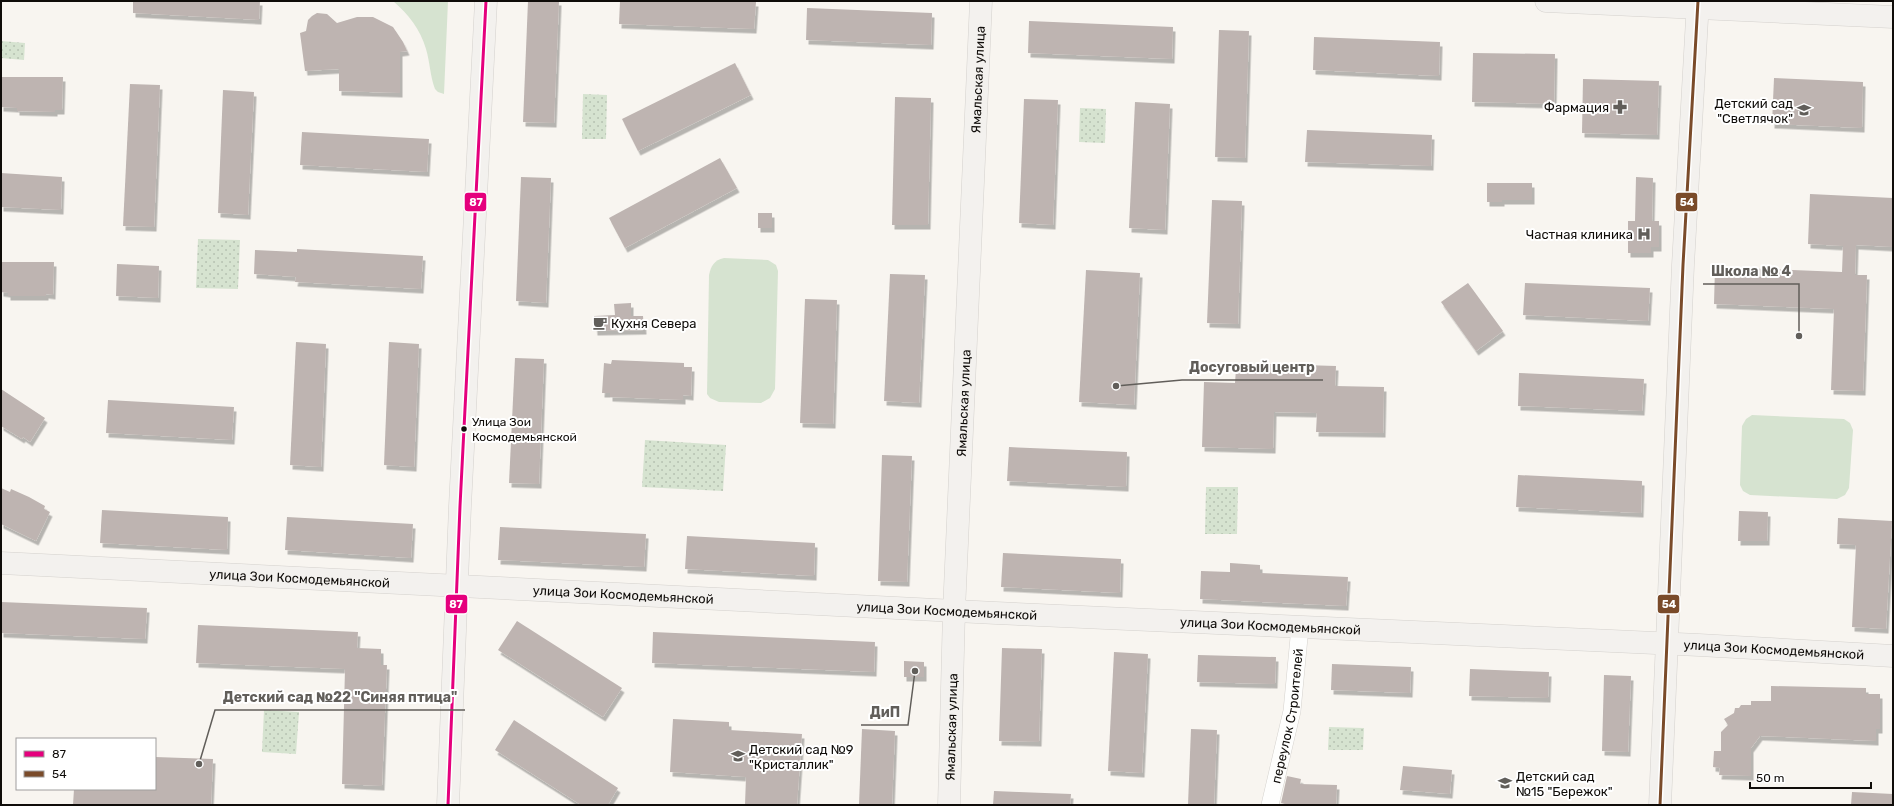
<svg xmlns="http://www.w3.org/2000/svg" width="1894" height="806" viewBox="0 0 1894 806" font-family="Rubik,sans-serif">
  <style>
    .grass { fill: #d6e3d0 }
    .park { fill: url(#park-dots) }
    .building { fill: #beb4b1; filter: url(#shadow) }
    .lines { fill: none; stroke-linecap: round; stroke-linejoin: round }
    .street-casing { stroke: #d4d1cd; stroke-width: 18 }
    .secondary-casing { stroke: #d4d1cd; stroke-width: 23 }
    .street { stroke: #fefefd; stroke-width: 17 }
    .secondary { stroke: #f3f1ee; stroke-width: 22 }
    .bus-1-casing { stroke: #fff; stroke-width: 6 }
    .bus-2-casing { stroke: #fff; stroke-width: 6 }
    .bus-1 { stroke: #e5007d; stroke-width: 3 }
    .bus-2 { stroke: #7a4b2a; stroke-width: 3 }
    .bus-dot { fill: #0f0c09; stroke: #fff; stroke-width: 1.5 }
    .labels { text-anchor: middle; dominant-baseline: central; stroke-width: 4; stroke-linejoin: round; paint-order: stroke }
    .bus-label { font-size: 12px; fill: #0f0c09; stroke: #fff; text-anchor: start }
    .street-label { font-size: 13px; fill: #0f0c09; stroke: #fff }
    .poi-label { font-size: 13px; fill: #0f0c09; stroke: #fff; text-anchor: end }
    .leader { fill: none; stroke: #615e5a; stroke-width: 1.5 }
    .callout-dot { fill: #615e5a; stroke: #fff; stroke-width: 1.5 }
    .callout-label { font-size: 14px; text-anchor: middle; font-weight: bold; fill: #615e5a; stroke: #fff; stroke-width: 4; stroke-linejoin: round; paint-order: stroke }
    .line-badge { stroke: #fff; stroke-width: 1.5 }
    .badge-label { font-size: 11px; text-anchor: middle; font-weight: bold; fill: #fff }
  </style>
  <defs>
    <pattern id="park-dots" width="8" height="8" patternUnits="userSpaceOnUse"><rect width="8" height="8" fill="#d6e3d0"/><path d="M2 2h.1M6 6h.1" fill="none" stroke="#b6c2b1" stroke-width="1.8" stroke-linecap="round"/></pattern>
    <filter id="shadow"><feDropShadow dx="2.5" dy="4.5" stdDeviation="0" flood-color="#0004"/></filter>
  </defs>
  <rect width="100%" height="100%" fill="#f8f5f0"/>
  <g class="grass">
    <path d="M393,1H448L444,94L438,92L435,89C430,76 430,62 426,49C420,29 409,15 393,1Z"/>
    <path d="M724,258L768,260L776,265L778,271L775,389L770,398L761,403L719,402L710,398L707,394L709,275C711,266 714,260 724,258Z"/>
    <polygon points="1752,415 1844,419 1850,423 1853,430 1849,488 1845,495 1837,499 1750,495 1743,491 1740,485 1742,426 1746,419"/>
  </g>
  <g class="park">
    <polygon points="1,41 25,43 24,60 1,58"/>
    <polygon points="583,94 607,95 606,139 582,139"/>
    <polygon points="1080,108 1106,109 1105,143 1079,142"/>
    <polygon points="198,239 240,240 238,289 196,288"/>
    <polygon points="645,440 726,445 723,491 642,487"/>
    <polygon points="1206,487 1238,487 1237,534 1205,534"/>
    <polygon points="264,710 299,712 296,754 262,752"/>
    <polygon points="1329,727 1364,728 1363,750 1328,750"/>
  </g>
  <g class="building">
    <polygon points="133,1 260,1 259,20 133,13"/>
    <polygon points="528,1 559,1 554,123 523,122"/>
    <polygon points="620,1 756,2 754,29 619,24"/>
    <polygon points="807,8 932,13 931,45 806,40"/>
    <polygon points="317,13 327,14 337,23 357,17 373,17 393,27 403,42 407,51 400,52 400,93 339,91 339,69 305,71 300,33 306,31 308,20 312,16"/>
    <polygon points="1029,21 1173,27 1172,59 1028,53"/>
    <polygon points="1219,30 1249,31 1245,158 1215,157"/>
    <polygon points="1314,37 1440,42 1439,76 1313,70"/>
    <polygon points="1473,53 1555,54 1554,104 1472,102"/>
    <polygon points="735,63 751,95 638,151 622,119"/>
    <polygon points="1,77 63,77 62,110 55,110 55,112 17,111 17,108 1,107"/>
    <polygon points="1774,78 1863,82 1862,128 1772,124"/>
    <polygon points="1583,79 1659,81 1657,135 1582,133"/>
    <polygon points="130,84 160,85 154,227 123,226"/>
    <polygon points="223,90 254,92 248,215 218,213"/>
    <polygon points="895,97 931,98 928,225 892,225"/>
    <polygon points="1024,99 1058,100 1053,225 1019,223"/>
    <polygon points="1135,102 1170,104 1165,230 1129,228"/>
    <polygon points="1307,130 1432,135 1431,166 1305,162"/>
    <polygon points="302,132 429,139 427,172 300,165"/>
    <polygon points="720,158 737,188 625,248 609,218"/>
    <polygon points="1,173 62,177 61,210 1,207"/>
    <polygon points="521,177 551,178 546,303 516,301"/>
    <polygon points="1636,177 1653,178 1652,221 1659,221 1659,247 1651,247 1651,253 1628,253 1628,221 1635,221"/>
    <polygon points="1487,183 1532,183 1532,200 1502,200 1502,202 1487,202"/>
    <polygon points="1810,194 1893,198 1893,247 1856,245 1855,275 1867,275 1863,391 1831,390 1834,309 1714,304 1715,267 1842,272 1843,246 1808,244"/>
    <polygon points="1212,200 1242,201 1238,324 1207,323"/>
    <rect x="758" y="213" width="14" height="15"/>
    <polygon points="297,249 423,256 421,289 295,282 296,277 254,274 255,250 297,252"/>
    <polygon points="1,262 54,262 53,295 46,294 46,296 8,296 8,293 1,292"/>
    <polygon points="117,264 159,266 158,298 116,296"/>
    <polygon points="1086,270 1140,273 1134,405 1079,402"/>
    <polygon points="890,274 925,275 919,403 884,401"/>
    <polygon points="1468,283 1503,331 1476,351 1441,302"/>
    <polygon points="1525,283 1650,288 1648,321 1523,315"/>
    <polygon points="805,299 837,300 833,424 800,423"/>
    <polygon points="631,303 631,316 643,316 644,330 595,331 594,316 615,315 614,304"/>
    <polygon points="296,342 326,344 321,467 290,465"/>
    <polygon points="389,342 419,344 414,467 384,465"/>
    <polygon points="515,358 544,359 539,484 509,483"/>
    <polygon points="612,360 684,363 684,367 692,367 691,396 683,395 683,400 610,397 610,393 602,393 604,363 611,364"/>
    <polygon points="1270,364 1336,366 1335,386 1384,387 1383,433 1316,432 1317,413 1274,412 1273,449 1202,447 1204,382 1235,383 1236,369 1270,370"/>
    <polygon points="1519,373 1644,379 1642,411 1518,406"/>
    <polygon points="1,389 45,418 30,442 23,437 22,439 1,426"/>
    <polygon points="108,400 234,407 232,440 106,433"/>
    <polygon points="1009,447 1127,452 1126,487 1007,481"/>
    <polygon points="882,455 912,456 907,582 878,581"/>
    <polygon points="1518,475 1642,481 1641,513 1516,507"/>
    <polygon points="1,488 10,492 11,489 29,497 45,506 44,509 50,512 36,541 1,524"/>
    <polygon points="102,510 228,517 227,550 100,543"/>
    <polygon points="1739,511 1768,512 1767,541 1738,541"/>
    <polygon points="287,517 413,524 411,558 285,550"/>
    <polygon points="1838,518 1892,521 1886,629 1852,627 1856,545 1837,544"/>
    <polygon points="500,527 646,534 644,567 498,560"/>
    <polygon points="687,536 815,543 814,576 685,569"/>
    <polygon points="1003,553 1121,559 1120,593 1001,587"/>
    <polygon points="1230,563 1260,565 1260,573 1348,577 1346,606 1200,599 1201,571 1230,572"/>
    <polygon points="1,602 147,608 145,639 1,633"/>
    <polygon points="517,621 622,688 603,717 498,650"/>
    <polygon points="198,625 358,632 357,648 381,649 381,665 387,665 382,786 342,784 345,669 196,663"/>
    <polygon points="653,632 875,642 874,672 652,663"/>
    <polygon points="1002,648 1042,649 1039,742 999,741"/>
    <polygon points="1114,652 1148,654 1142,773 1108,771"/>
    <polygon points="1198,655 1276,657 1275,684 1197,682"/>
    <polygon points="904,661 924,662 924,677 904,677"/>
    <polygon points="1332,664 1411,667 1410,693 1331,690"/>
    <polygon points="1470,669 1549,672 1548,698 1469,696"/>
    <polygon points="1604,675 1631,676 1628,752 1602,751"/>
    <polygon points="1771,686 1866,688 1866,694 1880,694 1880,729 1876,729 1876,741 1760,736 1751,748 1751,776 1719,775 1720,768 1713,767 1714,751 1721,751 1721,732 1728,725 1724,719 1734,713 1735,708 1739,708 1741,705 1751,705 1751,701 1771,701"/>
    <polygon points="673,719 729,722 729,730 802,734 797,805 745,805 746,777 670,772"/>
    <polygon points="514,720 618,788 608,805 581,805 495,750"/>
    <polygon points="862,729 895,731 892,805 859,805"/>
    <polygon points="1191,729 1217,730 1214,805 1188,805"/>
    <polygon points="155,757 213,759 211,805 73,805 74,789 155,789"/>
    <polygon points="1403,766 1452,770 1450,794 1400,790"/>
    <polygon points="1287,776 1301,779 1300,784 1337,785 1336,805 1289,805 1281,803"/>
    <polygon points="994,791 1071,794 1070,805 993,805"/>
    <polygon points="1852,792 1893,794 1893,805 1851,805"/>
  </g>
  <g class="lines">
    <defs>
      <g id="street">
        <path id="s1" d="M1270,805L1292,711L1300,627"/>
      </g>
      <g id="secondary">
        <polyline points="1546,1 1893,17"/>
        <path id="s2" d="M1,563L996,613L1699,645L1893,656"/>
        <polyline points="448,805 460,506 486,1"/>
        <path id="s3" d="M949,805L954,611L981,1"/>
        <polyline points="1660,805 1683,265 1698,1"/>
      </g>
    </defs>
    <use href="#street" class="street-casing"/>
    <use href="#secondary" class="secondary-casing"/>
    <use href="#street" class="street"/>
    <use href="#secondary" class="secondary"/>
    <defs>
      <polyline id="bus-1" points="448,805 460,506 486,1"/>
      <polyline id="bus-2" points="1660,805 1683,265 1698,1"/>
    </defs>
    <use href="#bus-1" class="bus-1-casing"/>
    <use href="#bus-2" class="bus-2-casing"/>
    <use href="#bus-1" class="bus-1"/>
    <use href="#bus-2" class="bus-2"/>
  </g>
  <defs>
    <symbol id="pharmacy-bare" viewBox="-9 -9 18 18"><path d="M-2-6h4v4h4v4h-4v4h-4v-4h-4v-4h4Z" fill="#615e5a" stroke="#fff" stroke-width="2.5" paint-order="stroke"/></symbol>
    <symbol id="school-bare" viewBox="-9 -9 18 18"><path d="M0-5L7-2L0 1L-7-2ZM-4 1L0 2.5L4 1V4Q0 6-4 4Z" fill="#615e5a" stroke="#fff" stroke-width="2.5" paint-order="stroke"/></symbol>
    <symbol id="hospital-bare" viewBox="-9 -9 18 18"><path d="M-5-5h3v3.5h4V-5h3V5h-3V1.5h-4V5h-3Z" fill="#615e5a" stroke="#fff" stroke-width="2.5" paint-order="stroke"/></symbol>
    <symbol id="cafe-bare" viewBox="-9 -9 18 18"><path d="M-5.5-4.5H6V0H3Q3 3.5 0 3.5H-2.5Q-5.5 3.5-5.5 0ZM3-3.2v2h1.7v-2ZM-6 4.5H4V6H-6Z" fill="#615e5a" stroke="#fff" stroke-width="2.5" paint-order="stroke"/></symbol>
  </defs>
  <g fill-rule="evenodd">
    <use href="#pharmacy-bare" x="1610" y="97" width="20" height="20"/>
    <use href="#school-bare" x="1794" y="100" width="20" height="20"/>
    <use href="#hospital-bare" x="1634" y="224" width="20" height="20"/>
    <use href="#cafe-bare" x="590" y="313" width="20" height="20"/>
    <use href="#school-bare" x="728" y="746" width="20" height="20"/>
    <use href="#school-bare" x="1495" y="773" width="20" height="20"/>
  </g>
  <circle class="bus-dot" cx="464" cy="429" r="3.5"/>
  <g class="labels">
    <g class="bus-label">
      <text x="472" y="422">Улица Зои<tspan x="472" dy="15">Космодемьянской</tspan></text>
    </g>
    <g class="street-label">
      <text stroke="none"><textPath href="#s3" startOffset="726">Ямальская улица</textPath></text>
      <text stroke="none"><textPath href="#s3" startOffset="402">Ямальская улица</textPath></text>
      <text stroke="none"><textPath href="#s2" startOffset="299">улица Зои Космодемьянской</textPath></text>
      <text stroke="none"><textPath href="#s2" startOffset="623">улица Зои Космодемьянской</textPath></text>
      <text stroke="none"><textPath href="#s2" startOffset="947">улица Зои Космодемьянской</textPath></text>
      <text stroke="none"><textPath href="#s2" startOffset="1271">улица Зои Космодемьянской</textPath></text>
      <text stroke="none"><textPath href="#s2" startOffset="1775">улица Зои Космодемьянской</textPath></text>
      <text stroke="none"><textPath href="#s1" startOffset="91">переулок Строителей</textPath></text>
      <text stroke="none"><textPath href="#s3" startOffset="78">Ямальская улица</textPath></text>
    </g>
    <g class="poi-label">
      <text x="1793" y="103">Детский сад<tspan x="1793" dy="15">"Светлячок"</tspan></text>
      <text x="1609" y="107">Фармация</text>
      <text x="1633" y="234">Частная клиника</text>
      <text x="611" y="323" text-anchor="start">Кухня Севера</text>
      <text x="749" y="749" text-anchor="start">Детский сад №9<tspan x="749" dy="15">"Кристаллик"</tspan></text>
      <text x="1516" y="776" text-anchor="start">Детский сад<tspan x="1516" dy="15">№15 "Бережок"</tspan></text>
    </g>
  </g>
  <path class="leader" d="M1799 336L1799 284H1703M1116 386L1182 380H1323M199 764L215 710H465M915 671L908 725H861"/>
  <g class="callout-dot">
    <circle cx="1799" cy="336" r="4"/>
    <circle cx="1116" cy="386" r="4"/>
    <circle cx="199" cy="764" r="4"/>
    <circle cx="915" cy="671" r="4"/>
  </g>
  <g class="callout-label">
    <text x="1751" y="276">Школа № 4</text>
    <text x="1252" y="372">Досуговый центр</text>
    <text x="340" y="702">Детский сад №22 "Синяя птица"</text>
    <text x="885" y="717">ДиП</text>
  </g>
  <g class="line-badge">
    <rect x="1675" y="192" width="23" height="20" rx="4" fill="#7a4b2a"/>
    <rect x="464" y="192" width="23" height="20" rx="4" fill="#e5007d"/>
    <rect x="445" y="594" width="23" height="20" rx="4" fill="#e5007d"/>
    <rect x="1657" y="594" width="23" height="20" rx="4" fill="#7a4b2a"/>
  </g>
  <g class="badge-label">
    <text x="1687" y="206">54</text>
    <text x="476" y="206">87</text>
    <text x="456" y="608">87</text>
    <text x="1669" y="608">54</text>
  </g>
  <rect width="1894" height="806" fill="none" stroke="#0f0c09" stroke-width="4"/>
  <rect x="16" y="738" width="140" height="52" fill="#ffffff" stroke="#9f9e9d"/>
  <rect x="24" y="751" width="20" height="6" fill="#e5007d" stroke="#9f9e9d"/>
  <text x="52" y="758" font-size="12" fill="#0f0c09">87</text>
  <rect x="24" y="771" width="20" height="6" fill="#7a4b2a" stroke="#9f9e9d"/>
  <text x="52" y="778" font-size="12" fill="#0f0c09">54</text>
  <path d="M1750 782v6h121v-6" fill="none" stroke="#0f0c09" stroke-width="2"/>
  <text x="1756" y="782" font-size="12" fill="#0f0c09" stroke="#ffffff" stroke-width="3" paint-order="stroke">50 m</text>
</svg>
